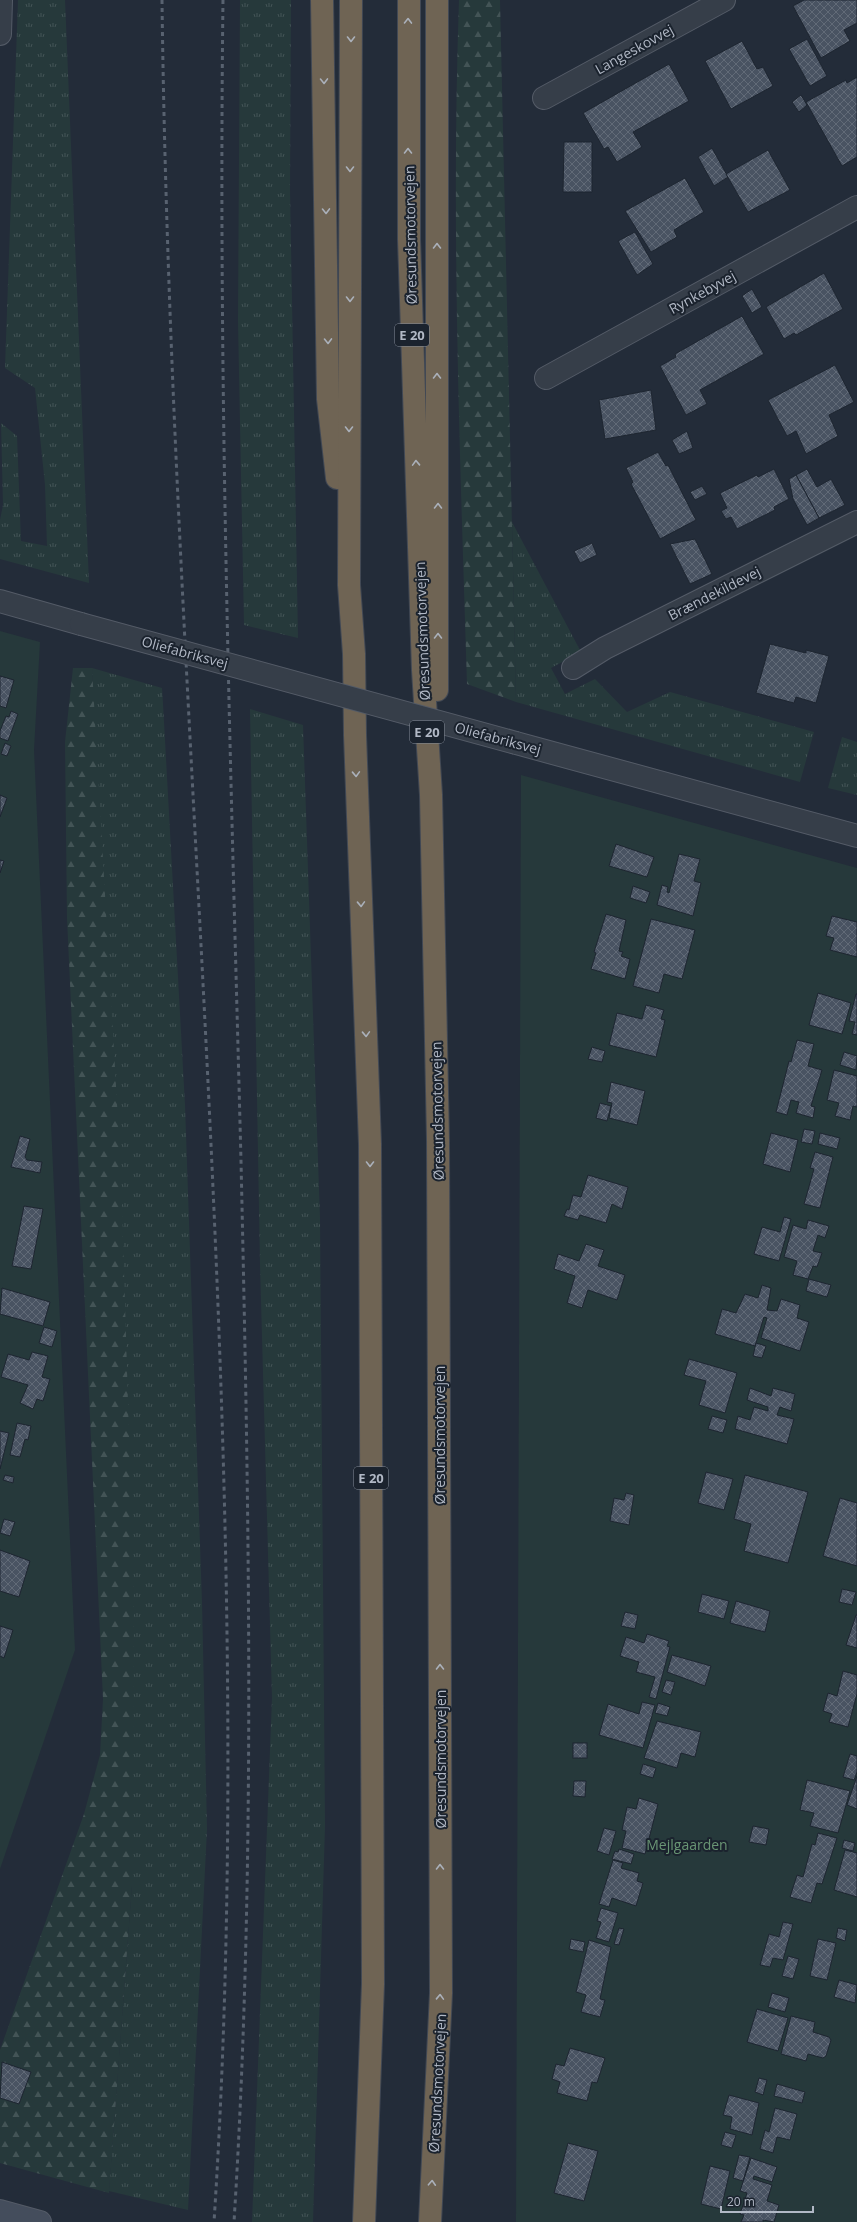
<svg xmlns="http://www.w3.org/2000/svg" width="857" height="2222" viewBox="0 0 857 2222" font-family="'Open Sans',sans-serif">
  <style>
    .grass { fill: url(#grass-tufts) }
    .forest { fill: url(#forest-firs) }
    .green { fill: #26393b }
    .building { fill: url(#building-cross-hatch); stroke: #1d2530 }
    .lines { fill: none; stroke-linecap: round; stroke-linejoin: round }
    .street-casing { stroke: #545b67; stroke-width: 24 }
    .secondary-casing { stroke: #545b67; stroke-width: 24 }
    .highway-casing { stroke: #414854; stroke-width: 24 }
    .street { stroke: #363e49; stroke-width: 22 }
    .secondary { stroke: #444d5c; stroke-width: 22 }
    .highway { stroke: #6f6454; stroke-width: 22 }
    .rail { stroke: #586270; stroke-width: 3; stroke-dasharray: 4 4; stroke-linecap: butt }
    .street-bridge-casing { stroke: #545b67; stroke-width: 24; stroke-linecap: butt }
    .street-bridge { stroke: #363e49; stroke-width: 22 }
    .oneway { stroke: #aab0ba }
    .labels { text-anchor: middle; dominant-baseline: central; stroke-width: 4; stroke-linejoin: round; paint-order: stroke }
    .shield { fill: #1b232e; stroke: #848b98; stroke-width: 1 }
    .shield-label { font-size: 13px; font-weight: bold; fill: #b1b8c5 }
    .street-label { font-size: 14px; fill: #b1b8c5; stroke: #1b232e }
    .park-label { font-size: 14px; fill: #699574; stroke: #1b232e }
  </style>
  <defs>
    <pattern id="grass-tufts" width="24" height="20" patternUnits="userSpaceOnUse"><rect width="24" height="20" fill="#26393b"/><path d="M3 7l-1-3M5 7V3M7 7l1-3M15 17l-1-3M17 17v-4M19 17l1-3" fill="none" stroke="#435456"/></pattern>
    <pattern id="forest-firs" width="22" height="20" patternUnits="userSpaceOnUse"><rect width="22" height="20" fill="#26393b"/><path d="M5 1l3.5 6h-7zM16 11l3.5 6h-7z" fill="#435456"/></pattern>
    <pattern id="building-cross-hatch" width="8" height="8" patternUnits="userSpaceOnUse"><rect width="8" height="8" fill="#495362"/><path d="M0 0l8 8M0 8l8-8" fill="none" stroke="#616a77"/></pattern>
  </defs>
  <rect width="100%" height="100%" fill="#232c39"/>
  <g class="grass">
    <polygon points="18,0 65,0 89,583 0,559 0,520 3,505 1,423 17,436 21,541 47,546 45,485 35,388 5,368"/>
    <polygon points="240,0 291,0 290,189 298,638 244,625 238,321"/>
    <polygon points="512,522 581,652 551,668 565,694 595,679 627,712 670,692 814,732 800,782 516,702"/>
    <polygon points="92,668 162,688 163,704 185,1105 202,1603 207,1829 188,2210 109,2191 132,1885"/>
    <polygon points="250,709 303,725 320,1218 325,1826 313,2222 252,2222 272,1698 260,1264"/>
    <polygon points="842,737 857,742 857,795 828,788"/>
  </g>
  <g class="forest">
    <path d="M459,0H500L516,702L467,684C460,456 451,228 459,0Z"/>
    <polygon points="73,668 92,668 121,1173 134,1600 132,1885 109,2193 0,2163 0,2050 84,1814 100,1755 103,1699 67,918 65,742"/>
  </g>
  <g class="green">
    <polygon points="0,631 40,642 34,750 75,1650 0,1869"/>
    <polygon points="521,775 857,868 857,2222 516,2222"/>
  </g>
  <g class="building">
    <polygon points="804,0 857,0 857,23 844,30 850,41 821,58 793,6"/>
    <polygon points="807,39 827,76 810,86 789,49"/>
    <polygon points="742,41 757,69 763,67 773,86 731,109 705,61"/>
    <polygon points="669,64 689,101 633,132 642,147 617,162 608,147 604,149 583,113"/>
    <polygon points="857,77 857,157 842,166 806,102 846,80 847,83"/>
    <polygon points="801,95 807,105 799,112 792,102"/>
    <polygon points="564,142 592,142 592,192 563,192"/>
    <polygon points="712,148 728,177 714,186 698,157"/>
    <polygon points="768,150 790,190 748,212 726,174"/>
    <polygon points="685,178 704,212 674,230 677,237 651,252 625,211"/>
    <polygon points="635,232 653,264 637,275 618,241"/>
    <polygon points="824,273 843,309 796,335 794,333 784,339 766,307"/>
    <polygon points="752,289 762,307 752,313 742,296"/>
    <polygon points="742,316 764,354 700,390 707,404 686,415 660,366 676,357 675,354"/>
    <polygon points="835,365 854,402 829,415 838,436 806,454 796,431 787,436 768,400"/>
    <polygon points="651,390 656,430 605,439 599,400"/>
    <polygon points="687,431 693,448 679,454 672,440"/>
    <polygon points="658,452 666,466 668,465 696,520 660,539 631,484 633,482 626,468"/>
    <polygon points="774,469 789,499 774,507 775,510 737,529 731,517 726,519 721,511 727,508 720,493 757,475 758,477"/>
    <polygon points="807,469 817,487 831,479 845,505 819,518 796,475"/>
    <polygon points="796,475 819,518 807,525 793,499 789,479"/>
    <polygon points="702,486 707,494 695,500 690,492"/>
    <polygon points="695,539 712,574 690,584 670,544"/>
    <polygon points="592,543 597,555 580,563 574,551"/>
    <polygon points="770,644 806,653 806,650 829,656 816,703 796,697 794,703 756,693"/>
    <polygon points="0,676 14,680 6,708 0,706"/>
    <polygon points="11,711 18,714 8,741 0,738 0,731 6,716 9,717"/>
    <polygon points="5,743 11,746 7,756 1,754"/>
    <polygon points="0,795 7,798 0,817"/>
    <polygon points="616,844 654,857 647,877 609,866"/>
    <polygon points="679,854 700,859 694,881 701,883 693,916 657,905 662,885 668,887 667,892 669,893"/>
    <polygon points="0,860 4,861 0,873"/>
    <polygon points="633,886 650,892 646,903 630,898"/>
    <polygon points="606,914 626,920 619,951 623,952 621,956 630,959 625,979 591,969 596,953 594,952"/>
    <polygon points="832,916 857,922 857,957 830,950 834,938 826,936"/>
    <polygon points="651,919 695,930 682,979 664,974 659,993 633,986"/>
    <polygon points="818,993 851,1003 842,1034 809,1025"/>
    <polygon points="856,994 857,994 857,1035 852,1034 855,1022 849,1021"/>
    <polygon points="646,1005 664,1010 661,1019 665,1020 656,1057 609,1045 617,1013 642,1019"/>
    <polygon points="797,1040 814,1044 808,1066 822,1070 811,1106 815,1107 813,1118 796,1113 799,1102 791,1100 787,1115 776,1112 789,1061 791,1062"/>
    <polygon points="592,1047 605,1051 602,1062 588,1059"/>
    <polygon points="844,1052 857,1056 856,1070 840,1065"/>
    <polygon points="834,1070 857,1076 857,1107 853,1106 850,1120 835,1116 839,1103 827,1100"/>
    <polygon points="611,1082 645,1091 637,1125 609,1118 612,1103 607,1102"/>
    <polygon points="600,1103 611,1106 607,1121 596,1118"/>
    <polygon points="804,1129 815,1131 812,1144 801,1142"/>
    <polygon points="771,1133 798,1140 790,1172 763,1164"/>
    <polygon points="820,1133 840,1138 837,1149 818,1144"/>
    <polygon points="20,1136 30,1139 25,1157 27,1160 42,1162 40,1173 11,1167"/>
    <polygon points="815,1152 833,1157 820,1208 804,1204 814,1169 810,1168"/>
    <polygon points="588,1175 628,1187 622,1209 612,1204 606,1223 580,1215 578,1220 564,1216 567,1209 569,1210 573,1195 581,1197"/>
    <polygon points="24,1206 43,1209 31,1269 12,1266"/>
    <polygon points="784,1217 791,1219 779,1261 754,1254 762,1227 780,1232"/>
    <polygon points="808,1220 829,1226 825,1238 818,1235 813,1251 822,1253 817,1267 813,1266 808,1279 793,1275 797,1261 784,1257 793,1225 806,1229"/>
    <polygon points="586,1244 604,1250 598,1266 625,1275 617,1300 588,1290 582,1308 567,1303 575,1276 554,1269 558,1254 579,1261"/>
    <polygon points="809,1279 831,1285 827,1297 806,1291"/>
    <polygon points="762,1285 771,1288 767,1310 777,1311 781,1299 800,1305 797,1318 809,1322 800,1351 761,1338 767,1318 764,1317 755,1346 715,1334 722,1309 736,1313 745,1294 758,1298"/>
    <polygon points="2,1288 50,1302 43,1326 0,1314"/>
    <polygon points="44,1327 57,1331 52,1347 39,1343"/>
    <polygon points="756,1343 766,1346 762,1358 753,1356"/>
    <polygon points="32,1352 48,1356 42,1377 50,1379 43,1401 37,1399 33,1409 20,1403 28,1385 1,1377 8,1354 29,1360"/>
    <polygon points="689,1359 737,1373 725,1413 699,1405 706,1381 684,1375"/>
    <polygon points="750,1388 771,1396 773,1388 795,1394 791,1411 780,1407 777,1415 794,1419 787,1444 735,1429 738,1416 750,1420 754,1407 768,1411 768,1407 747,1400"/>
    <polygon points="712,1416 727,1420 723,1433 708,1429"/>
    <polygon points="17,1423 31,1426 28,1440 25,1439 20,1457 10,1455"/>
    <polygon points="0,1431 9,1433 0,1469"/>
    <polygon points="706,1472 733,1479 724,1510 698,1503"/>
    <polygon points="5,1475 14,1477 13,1483 3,1480"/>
    <polygon points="745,1475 808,1492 788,1563 744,1551 751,1524 734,1519"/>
    <polygon points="626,1493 634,1495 629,1525 610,1521 614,1498 624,1500"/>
    <polygon points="840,1498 857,1503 857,1566 823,1556"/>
    <polygon points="4,1519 15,1522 10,1536 0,1533"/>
    <polygon points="0,1550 30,1561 19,1597 0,1591"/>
    <polygon points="842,1589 856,1592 852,1605 839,1602"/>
    <polygon points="702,1594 729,1601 724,1619 698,1612"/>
    <polygon points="736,1601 770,1611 765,1632 730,1623"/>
    <polygon points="625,1612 638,1615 635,1629 621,1626"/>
    <polygon points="856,1615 857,1615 857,1648 846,1645"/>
    <polygon points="0,1626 13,1630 4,1658 0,1656"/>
    <polygon points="647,1634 669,1641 667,1646 670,1647 656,1699 649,1697 655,1677 636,1672 639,1662 620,1656 626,1637 644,1643"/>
    <polygon points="672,1655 711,1666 705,1686 667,1672"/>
    <polygon points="843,1671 857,1675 857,1694 848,1727 829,1722 832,1714 823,1711 828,1693 837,1696"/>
    <polygon points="666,1680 675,1682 671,1695 662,1692"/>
    <polygon points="642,1702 655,1705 643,1748 599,1735 608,1704 639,1714"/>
    <polygon points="658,1703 670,1707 667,1716 655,1713"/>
    <polygon points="657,1721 701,1732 695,1757 681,1753 677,1768 644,1758"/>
    <rect x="573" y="1743" width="14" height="15"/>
    <polygon points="850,1754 857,1756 857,1772 854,1780 843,1777"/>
    <polygon points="643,1764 656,1768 653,1778 640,1774"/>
    <polygon points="857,1776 857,1809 847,1805"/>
    <polygon points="807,1780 850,1791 838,1833 810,1826 814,1813 800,1810"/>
    <polygon points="574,1781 586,1781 585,1797 573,1796"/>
    <polygon points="639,1798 658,1804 645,1854 622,1848 626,1831 622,1830 627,1807 636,1809"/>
    <polygon points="753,1826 769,1829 766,1845 749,1842"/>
    <polygon points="604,1828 616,1831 609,1855 597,1851"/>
    <polygon points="818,1833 837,1838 822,1884 817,1883 811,1903 790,1897 797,1875 803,1877 812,1844 815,1845"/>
    <polygon points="844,1840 855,1843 853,1851 842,1848"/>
    <polygon points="619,1849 634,1854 631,1864 612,1859 615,1851 618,1852"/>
    <polygon points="845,1850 857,1853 857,1897 834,1890"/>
    <polygon points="613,1860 623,1863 621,1868 639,1873 637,1881 643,1883 636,1906 612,1898 609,1907 599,1904"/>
    <polygon points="601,1908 618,1913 609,1942 596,1938 601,1922 597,1921"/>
    <polygon points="783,1922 793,1924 783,1960 773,1958 770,1967 760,1965 769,1934 779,1937"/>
    <polygon points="619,1928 624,1929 619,1945 614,1944"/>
    <polygon points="838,1928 847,1930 845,1941 836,1938"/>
    <polygon points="571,1939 585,1942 583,1952 569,1949"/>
    <polygon points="818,1939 836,1943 827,1980 810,1976"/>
    <polygon points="589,1940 611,1947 600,1999 605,2000 600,2017 581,2012 586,1995 576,1992"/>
    <polygon points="788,1956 799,1959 793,1979 782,1976"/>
    <polygon points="839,1980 857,1985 855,2003 834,1997"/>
    <polygon points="772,1993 789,1998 785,2012 768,2007"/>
    <polygon points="757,2009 788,2018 778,2051 747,2042"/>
    <polygon points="791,2016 815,2022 813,2032 829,2037 831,2040 826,2056 823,2058 808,2054 806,2061 781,2054"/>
    <polygon points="570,2048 605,2058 597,2083 592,2082 587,2101 557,2093 560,2082 552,2079 556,2064 564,2066"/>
    <polygon points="2,2062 31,2072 19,2104 0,2098"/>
    <polygon points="759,2078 767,2080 763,2095 755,2092"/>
    <polygon points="777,2084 805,2092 802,2103 774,2096"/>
    <polygon points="729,2095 759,2103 752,2135 730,2129 732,2117 723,2115"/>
    <polygon points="775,2108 797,2114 790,2140 777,2137 773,2153 760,2149 765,2130 769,2132"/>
    <polygon points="725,2132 736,2135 732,2148 721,2145"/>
    <polygon points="568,2143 598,2151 584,2201 554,2193"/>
    <polygon points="739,2155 750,2157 743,2181 733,2178"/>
    <polygon points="751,2158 777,2167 772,2182 754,2176 753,2179 772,2185 767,2201 779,2205 774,2222 763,2220 763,2222 741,2222 744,2215 740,2214 747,2193 740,2191"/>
    <polygon points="710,2166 730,2171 721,2209 701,2204"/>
  </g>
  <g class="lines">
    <defs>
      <g id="street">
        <polyline points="0,34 1,0"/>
        <polyline points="544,98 724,0"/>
        <polyline points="546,378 857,207"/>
        <polyline points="0,601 81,624"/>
        <polyline points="573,668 605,648 857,522"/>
        <polyline points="516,743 857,836"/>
      </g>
      <polyline id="secondary" points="0,2211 40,2222"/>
      <g id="highway">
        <polyline points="322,0 328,399 337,478"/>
        <polyline points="351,0 349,585 354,654 355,735 370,1144 373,1984 364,2222"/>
        <polyline points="409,0 409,239 423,670 431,795 438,1140 441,1993 430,2222"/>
        <polyline points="437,0 437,690"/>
      </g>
    </defs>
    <use href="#street" class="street-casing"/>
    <use href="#secondary" class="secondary-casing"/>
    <use href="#highway" class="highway-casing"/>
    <use href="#street" class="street"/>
    <use href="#secondary" class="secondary"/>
    <use href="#highway" class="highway"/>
    <g class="rail">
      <path d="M162,0C171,741 262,1480 214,2222"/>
      <path d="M223,0C218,387 231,774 241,1161C249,1515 256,1869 234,2222"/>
    </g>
    <defs>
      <polyline id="street-bridge" points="81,624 516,743"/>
    </defs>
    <use href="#street-bridge" class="street-bridge-casing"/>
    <use href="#street-bridge" class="street-bridge"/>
  </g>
  <defs><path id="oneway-chevron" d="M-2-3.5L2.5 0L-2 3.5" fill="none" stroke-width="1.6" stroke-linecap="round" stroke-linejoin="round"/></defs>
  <g class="oneway">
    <use href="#oneway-chevron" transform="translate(408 21) rotate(-89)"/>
    <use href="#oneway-chevron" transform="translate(351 39) rotate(90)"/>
    <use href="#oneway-chevron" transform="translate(324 81) rotate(89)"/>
    <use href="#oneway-chevron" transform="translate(408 151) rotate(-90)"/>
    <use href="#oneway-chevron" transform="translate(350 169) rotate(90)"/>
    <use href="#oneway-chevron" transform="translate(326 211) rotate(89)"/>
    <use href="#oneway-chevron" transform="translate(437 246) rotate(-90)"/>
    <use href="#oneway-chevron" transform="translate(350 299) rotate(90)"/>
    <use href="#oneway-chevron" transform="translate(328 341) rotate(89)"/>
    <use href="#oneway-chevron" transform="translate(437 376) rotate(-90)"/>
    <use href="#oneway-chevron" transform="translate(349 429) rotate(90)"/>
    <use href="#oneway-chevron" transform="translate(416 463) rotate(-92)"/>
    <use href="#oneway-chevron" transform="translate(438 506) rotate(-90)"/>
    <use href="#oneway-chevron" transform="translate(438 636) rotate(-90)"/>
    <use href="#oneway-chevron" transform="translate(356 774) rotate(88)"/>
    <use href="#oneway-chevron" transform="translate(361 904) rotate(88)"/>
    <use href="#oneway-chevron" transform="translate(366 1034) rotate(88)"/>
    <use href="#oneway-chevron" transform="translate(370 1164) rotate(90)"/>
    <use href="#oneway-chevron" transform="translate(440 1667) rotate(-90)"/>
    <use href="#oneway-chevron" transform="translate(440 1867) rotate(-90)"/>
    <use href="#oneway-chevron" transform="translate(440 1997) rotate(-88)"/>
    <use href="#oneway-chevron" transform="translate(432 2183) rotate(-87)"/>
  </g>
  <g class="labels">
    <g class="shield">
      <rect x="395" y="324" width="34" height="22" rx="3"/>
      <rect x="410" y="721" width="34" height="22" rx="3"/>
      <rect x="354" y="1467" width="34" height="22" rx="3"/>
    </g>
    <g class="shield-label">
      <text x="412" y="335">E 20</text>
      <text x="427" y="732">E 20</text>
      <text x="371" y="1478">E 20</text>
    </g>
    <g class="street-label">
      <text transform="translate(634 49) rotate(-29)">Langeskovvej</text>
      <text transform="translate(410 235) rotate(-91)">Øresundsmotorvejen</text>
      <text transform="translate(702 292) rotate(-29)">Rynkebyvej</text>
      <text transform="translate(714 593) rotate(-27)">Brændekildevej</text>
      <text transform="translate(422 631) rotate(-92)">Øresundsmotorvejen</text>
      <text transform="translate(185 652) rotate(15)">Oliefabriksvej</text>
      <text transform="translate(498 738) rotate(15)">Oliefabriksvej</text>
      <text transform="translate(437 1111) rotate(-91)">Øresundsmotorvejen</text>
      <text transform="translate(439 1435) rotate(-90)">Øresundsmotorvejen</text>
      <text transform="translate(440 1759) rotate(-90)">Øresundsmotorvejen</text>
      <text transform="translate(437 2083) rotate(-87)">Øresundsmotorvejen</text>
    </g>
    <g class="park-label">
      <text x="687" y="1844">Mejlgaarden</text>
    </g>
  </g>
  <path d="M721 2206v6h92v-6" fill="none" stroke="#b1b8c5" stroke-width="2"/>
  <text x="727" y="2206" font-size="12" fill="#b1b8c5" stroke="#1b232e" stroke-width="3" paint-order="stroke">20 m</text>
</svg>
